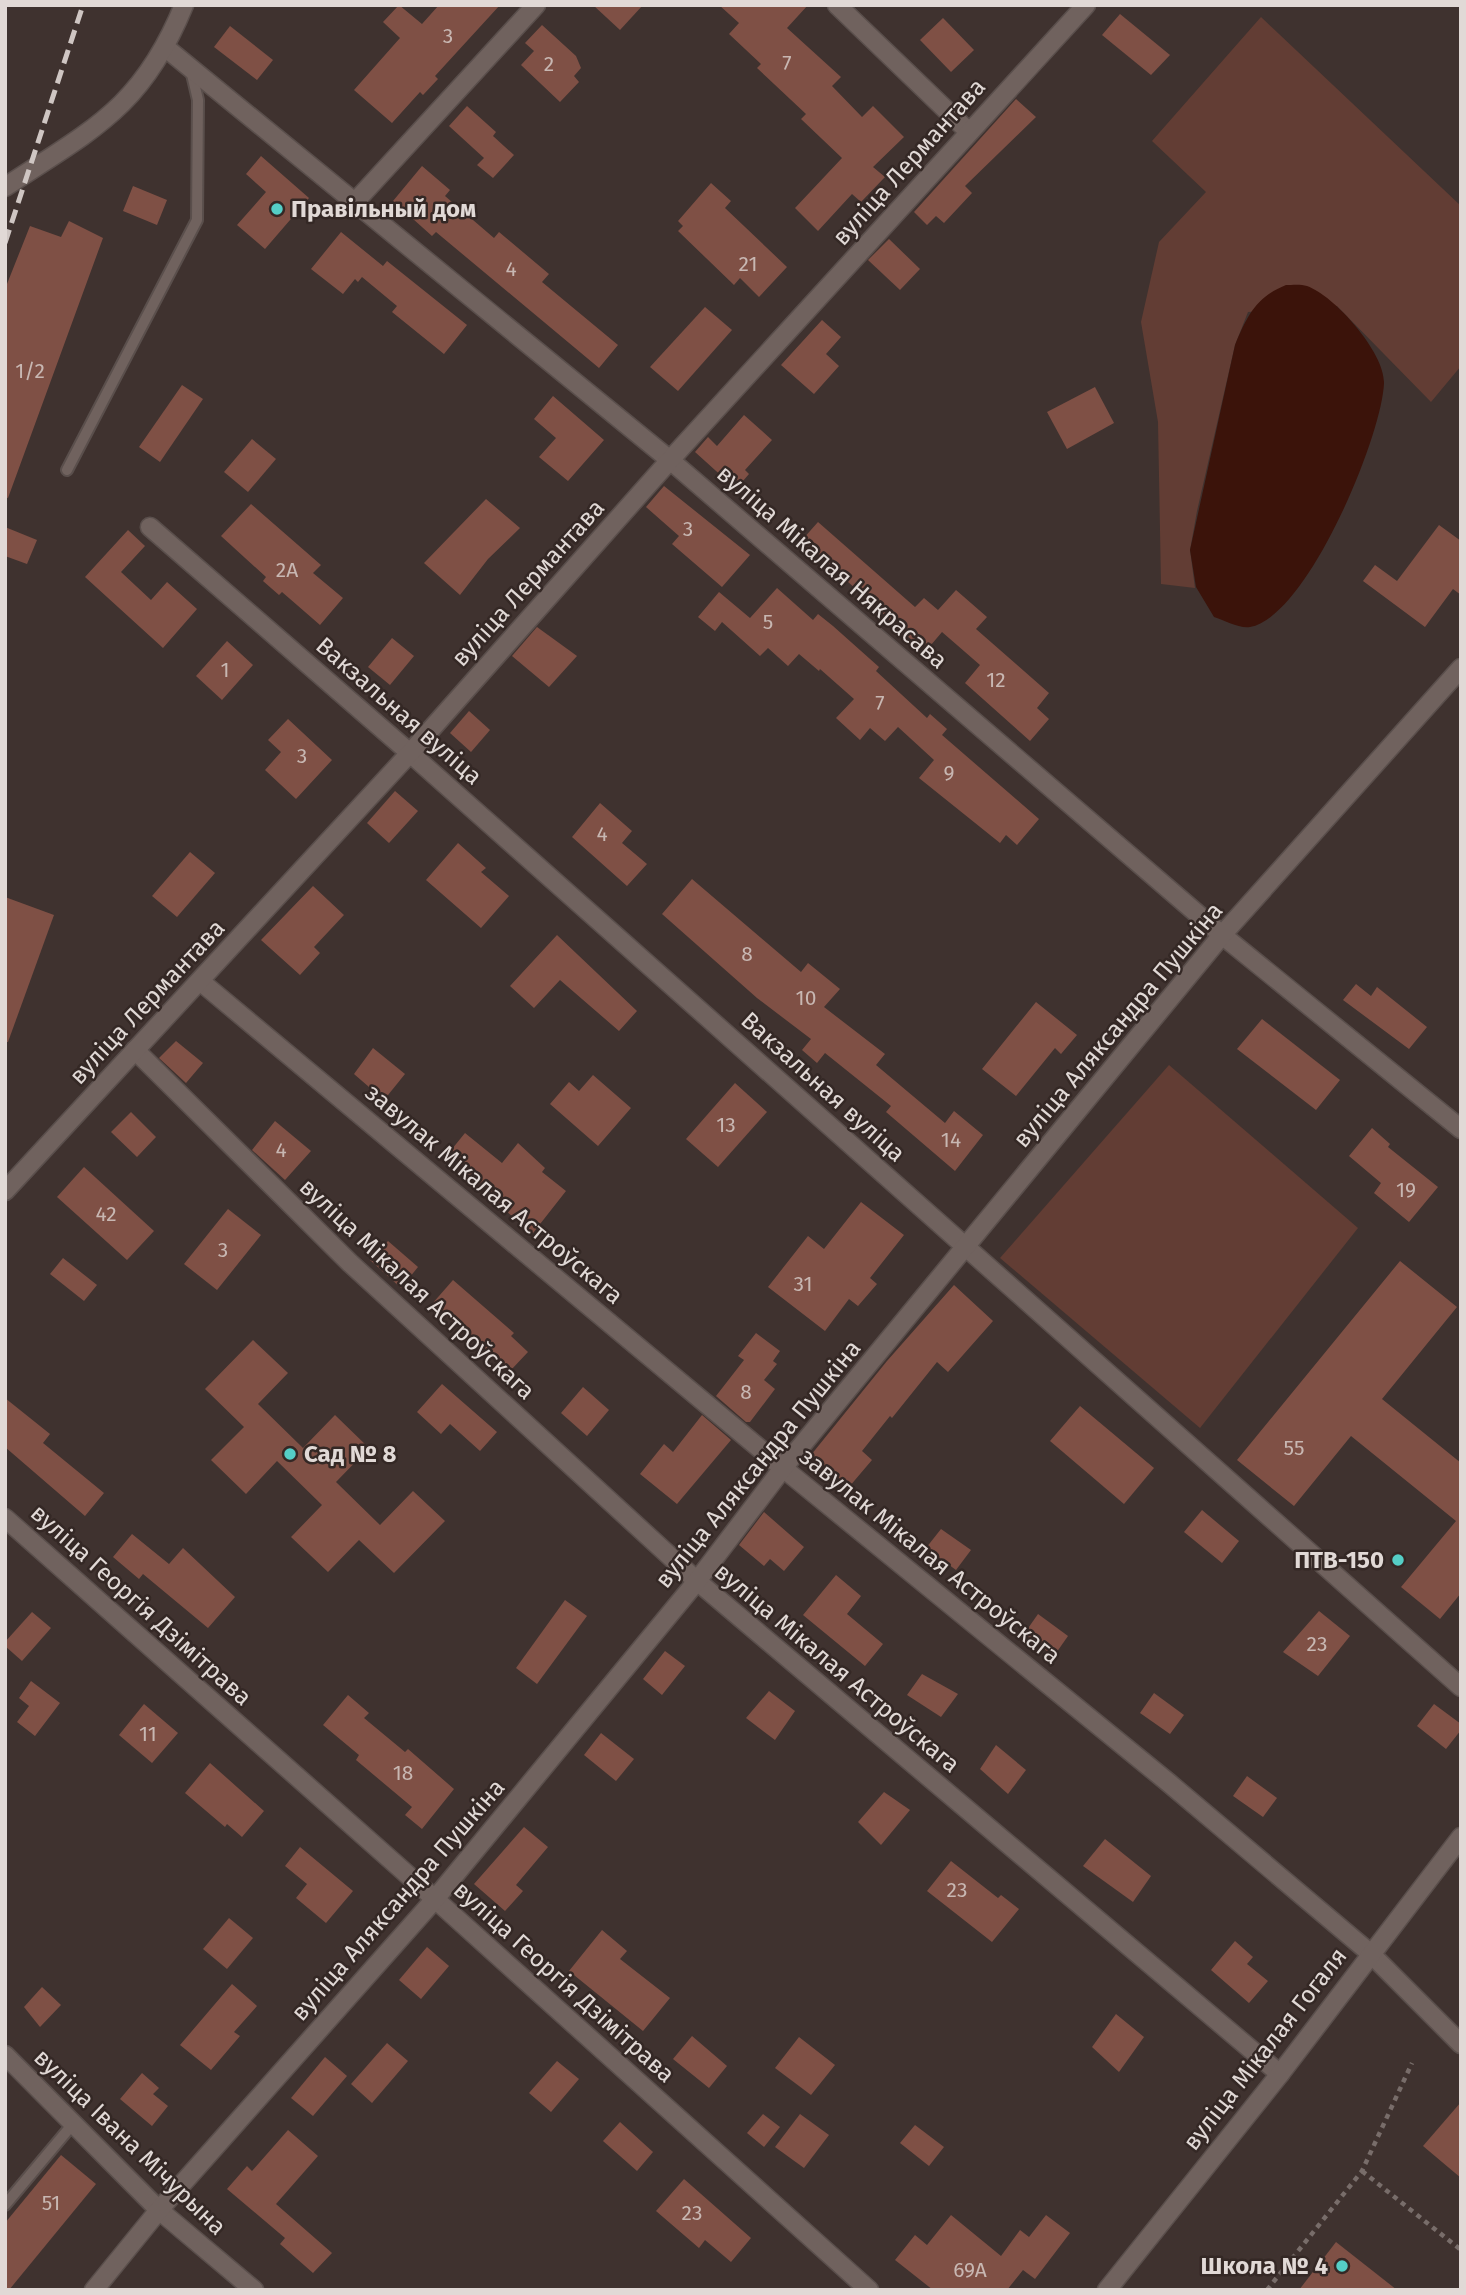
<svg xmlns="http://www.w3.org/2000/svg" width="1466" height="2295" viewBox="0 0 1466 2295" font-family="'Fira Sans',sans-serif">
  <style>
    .green { fill: #623d34 }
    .water { fill: #3b130a }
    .building { fill: #7f5045 }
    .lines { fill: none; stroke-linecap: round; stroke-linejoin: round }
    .lane-casing { stroke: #5a4f4c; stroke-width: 14 }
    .street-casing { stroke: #5a4f4c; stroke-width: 21 }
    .path { stroke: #786d6a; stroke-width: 4.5; stroke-dasharray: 5 5; stroke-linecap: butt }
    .lane { stroke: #70625e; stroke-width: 10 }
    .street { stroke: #70625e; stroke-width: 18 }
    .rail { stroke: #cfc6c3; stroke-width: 5; stroke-dasharray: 14 7; stroke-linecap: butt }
    .poi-dot { fill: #55cec6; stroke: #342825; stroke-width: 2.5 }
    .labels { text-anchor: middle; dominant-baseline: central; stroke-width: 5; stroke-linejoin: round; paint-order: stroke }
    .number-label { font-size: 21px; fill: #c8b7b2 }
    .street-label { font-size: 24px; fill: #e1d9d6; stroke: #342825 }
    .poi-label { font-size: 24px; font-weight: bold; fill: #e1d9d6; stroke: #342825; text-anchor: start }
  </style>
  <rect width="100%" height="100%" fill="#3f322f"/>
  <g class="green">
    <polygon points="1261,17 1461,206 1461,366 1431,402 1337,306 1248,312 1235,345 1197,511 1190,550 1195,588 1161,584 1158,422 1141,322 1159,242 1206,192 1152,141"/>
    <polygon points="1169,1065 1358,1228 1200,1428 1000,1258"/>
  </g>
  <path class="water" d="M1286,285C1292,285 1301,284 1307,286C1335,296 1385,353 1384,383C1382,437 1307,617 1250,627C1240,629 1224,620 1214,617L1196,587L1190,550L1235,345C1247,316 1256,297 1286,285Z"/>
  <g class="building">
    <polygon points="399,5 422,24 439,5 500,5 435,76 438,79 423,95 420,92 392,123 354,90 400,38 383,22"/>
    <polygon points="593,5 643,5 620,30"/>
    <polygon points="719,5 808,5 787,28 841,77 832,86 862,117 873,106 904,137 873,167 885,177 861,202 852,194 818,231 795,208 842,158 801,119 806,114 757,68 761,64 729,34 739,23"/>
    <polygon points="1120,14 1170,55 1151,75 1102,35"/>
    <polygon points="943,18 974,50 951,72 920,40"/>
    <polygon points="542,25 576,56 581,68 574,76 579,82 560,102 521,65 534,51 525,43"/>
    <polygon points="230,26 273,60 257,80 214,47"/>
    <polygon points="1016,99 1036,117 965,186 972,193 944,223 936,216 927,225 914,212"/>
    <polygon points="467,106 496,132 493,136 514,155 493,178 477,165 484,158 449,126"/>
    <polygon points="261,156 309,198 265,249 237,225 266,192 246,174"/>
    <polygon points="422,166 450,190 445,196 494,238 499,232 549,274 542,282 618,345 599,368 436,232 432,236 393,201"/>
    <polygon points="711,183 731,201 725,208 787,267 759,297 740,278 734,285 678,231 683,226 678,221"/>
    <polygon points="133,186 167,200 157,225 123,211"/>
    <polygon points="69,221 103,238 8,498 5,497 5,289 30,226 61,237"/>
    <polygon points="341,232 383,266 387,261 467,325 444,354 392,312 397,306 362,277 358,282 355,279 343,294 311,269"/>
    <polygon points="889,239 920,269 900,290 868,260"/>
    <polygon points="705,307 732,330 678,391 650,367"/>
    <polygon points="822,320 841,337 826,354 839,366 814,394 781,365"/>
    <polygon points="182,385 203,399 160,462 139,447"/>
    <polygon points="1095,387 1114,423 1067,449 1047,412"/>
    <polygon points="553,396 604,440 568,481 539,457 556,438 534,419"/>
    <polygon points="744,415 772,440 745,470 749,474 736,489 695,452 708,437 717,446"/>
    <polygon points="252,439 276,459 248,492 224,472"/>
    <polygon points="664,486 750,555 722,587 672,544 679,536 646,507"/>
    <polygon points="486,499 520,528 488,559 460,595 424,563"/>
    <polygon points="251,504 321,565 313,573 343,598 320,625 282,592 279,595 263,581 266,577 221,536"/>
    <polygon points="818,522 915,607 924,598 938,610 956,590 987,617 976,629 1049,693 1037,708 1049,719 1030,741 965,683 980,665 942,632 925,652 802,540"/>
    <polygon points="1439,525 1461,541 1461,595 1453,589 1425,627 1363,581 1375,565 1397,581"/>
    <polygon points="5,527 37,540 27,564 5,556"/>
    <polygon points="128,530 145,546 121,572 151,600 167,582 197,609 163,648 85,577"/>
    <polygon points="777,588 813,620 818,614 833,626 879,667 876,671 927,718 930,714 947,729 942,735 1039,819 1017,845 1006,835 1000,843 919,778 934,760 898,727 885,741 870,728 860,740 836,718 854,699 820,669 819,671 799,654 788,666 768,648 760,656 722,622 715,631 698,617 719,592 750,618"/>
    <polygon points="537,627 577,656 549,687 512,656"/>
    <polygon points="392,638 414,656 390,685 368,667"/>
    <polygon points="227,641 253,665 222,700 196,676"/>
    <polygon points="469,711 490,730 471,752 450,733"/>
    <polygon points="288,719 332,760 296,799 265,770 281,752 268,740"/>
    <polygon points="395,791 418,811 389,843 367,823"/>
    <polygon points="600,803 632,831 622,843 647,864 627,886 572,837"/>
    <polygon points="458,843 486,868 481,872 509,896 481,928 426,880"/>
    <polygon points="190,852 215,873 177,917 152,896"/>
    <polygon points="692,879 801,972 808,963 840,989 824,1007 885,1054 876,1065 945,1123 954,1111 983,1135 955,1171 886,1112 891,1106 825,1053 817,1063 802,1050 811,1039 757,998 662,914"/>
    <polygon points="313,886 344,915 314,947 320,953 300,975 261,940"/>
    <polygon points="5,897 54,915 8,1042 5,1042"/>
    <polygon points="557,935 637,1011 619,1031 560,980 534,1008 510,986"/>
    <polygon points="1356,984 1371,996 1377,987 1427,1027 1409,1049 1343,1000"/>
    <polygon points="1036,1002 1077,1035 1061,1054 1055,1048 1016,1096 982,1069"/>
    <polygon points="1262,1019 1340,1080 1316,1110 1237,1049"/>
    <polygon points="176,1041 203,1063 186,1083 159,1058"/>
    <polygon points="373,1048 405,1074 384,1100 354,1074"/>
    <polygon points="593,1075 631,1108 598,1146 550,1104 569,1082 579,1091"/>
    <polygon points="735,1083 767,1112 718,1167 686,1139"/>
    <polygon points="131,1112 156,1137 137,1157 111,1132"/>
    <polygon points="275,1121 311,1151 285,1180 252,1150"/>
    <polygon points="1372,1128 1390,1144 1388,1147 1438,1187 1409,1222 1374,1193 1381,1183 1349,1156"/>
    <polygon points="465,1133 502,1163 518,1143 545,1168 542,1172 566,1191 533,1233 443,1160"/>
    <polygon points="84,1167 154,1231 127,1260 57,1197"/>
    <polygon points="861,1202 904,1235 870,1278 877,1284 858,1306 849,1299 825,1331 768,1287 808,1236 824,1249"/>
    <polygon points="228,1209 261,1235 217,1290 184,1264"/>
    <polygon points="388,1241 418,1267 401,1288 370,1260"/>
    <polygon points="63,1258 97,1285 84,1301 50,1274"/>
    <polygon points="1400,1261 1457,1307 1382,1399 1461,1463 1461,1593 1440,1619 1401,1587 1456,1521 1351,1436 1294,1506 1237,1460"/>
    <polygon points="453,1280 514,1333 511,1336 528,1352 511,1370 432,1304"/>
    <polygon points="954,1285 993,1321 948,1372 937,1362 892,1418 890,1416 862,1451 872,1460 849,1487 811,1455 887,1361"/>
    <polygon points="756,1333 780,1351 773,1361 777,1364 764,1380 775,1389 750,1422 746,1422 716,1396 744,1360 738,1356"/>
    <polygon points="253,1340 288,1373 258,1404 303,1448 335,1415 369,1448 336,1482 380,1525 413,1491 445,1521 394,1573 359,1540 328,1572 291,1537 322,1505 277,1461 246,1494 211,1460 244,1427 205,1389"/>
    <polygon points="442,1384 497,1432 480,1451 450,1424 441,1434 417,1412"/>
    <polygon points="583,1387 609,1410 587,1436 561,1413"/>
    <polygon points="5,1398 50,1434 43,1443 104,1493 85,1516 5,1447"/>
    <polygon points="1080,1406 1154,1468 1124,1504 1050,1441"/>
    <polygon points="702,1415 731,1440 677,1504 640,1474 664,1444 673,1452"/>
    <polygon points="1202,1510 1239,1541 1222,1563 1184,1532"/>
    <polygon points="764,1512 804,1547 784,1571 770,1559 764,1566 739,1545"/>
    <polygon points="941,1529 971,1550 956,1570 926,1548"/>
    <polygon points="132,1534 169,1564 183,1548 235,1597 208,1628 143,1574 139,1579 113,1557"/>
    <polygon points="836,1575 861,1596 847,1614 883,1644 865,1666 803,1615"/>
    <polygon points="565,1600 587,1616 537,1684 516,1668"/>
    <polygon points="1319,1611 1350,1636 1318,1676 1283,1652"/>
    <polygon points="32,1612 51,1628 22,1661 5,1646 5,1642"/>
    <polygon points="1038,1614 1068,1636 1054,1656 1024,1634"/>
    <polygon points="665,1651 685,1666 662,1695 643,1679"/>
    <polygon points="922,1674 958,1694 941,1717 907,1695"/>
    <polygon points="31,1681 60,1703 35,1736 17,1722 29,1706 19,1698"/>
    <polygon points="769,1691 795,1711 775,1740 746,1718"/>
    <polygon points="1154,1693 1184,1715 1170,1734 1140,1713"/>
    <polygon points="348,1695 369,1713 364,1718 405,1752 408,1749 454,1789 422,1829 405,1815 412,1807 356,1760 359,1755 323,1725"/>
    <polygon points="144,1704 178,1733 152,1763 119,1735"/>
    <polygon points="1434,1704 1461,1724 1461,1730 1446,1749 1417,1726"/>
    <polygon points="601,1733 634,1759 616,1781 584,1755"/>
    <polygon points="996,1745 1026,1770 1008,1794 980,1769"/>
    <polygon points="210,1763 264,1811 242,1837 227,1824 225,1827 185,1793"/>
    <polygon points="1247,1776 1277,1798 1263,1817 1233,1796"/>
    <polygon points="884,1792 910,1810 881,1845 858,1822"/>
    <polygon points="524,1827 548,1847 516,1885 523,1891 505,1911 474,1884"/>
    <polygon points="1105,1839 1151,1876 1133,1902 1083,1866"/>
    <polygon points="300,1847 353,1891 326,1923 296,1898 307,1884 285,1866"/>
    <polygon points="951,1861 998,1898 1001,1895 1019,1909 992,1942 927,1891"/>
    <polygon points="229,1918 253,1938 227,1969 203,1949"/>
    <polygon points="602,1930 627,1951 620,1959 670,1998 643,2031 569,1971"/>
    <polygon points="1235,1941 1253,1957 1247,1964 1268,1981 1249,2003 1211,1970"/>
    <polygon points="427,1947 449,1966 421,1999 399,1980"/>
    <polygon points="232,1984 257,2006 234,2032 240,2036 211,2070 180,2045"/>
    <polygon points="42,1987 61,2005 40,2027 24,2007"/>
    <polygon points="1116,2014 1144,2037 1119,2072 1092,2047"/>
    <polygon points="692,2036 727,2066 709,2088 673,2059"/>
    <polygon points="799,2037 835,2065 811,2095 775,2068"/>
    <polygon points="387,2043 408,2061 372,2103 351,2084"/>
    <polygon points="325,2057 347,2076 313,2116 291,2098"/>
    <polygon points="557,2061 579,2079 551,2112 529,2093"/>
    <polygon points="142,2073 159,2088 153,2094 168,2106 152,2126 120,2099"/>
    <polygon points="1461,2102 1461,2178 1423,2146"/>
    <polygon points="763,2114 780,2127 764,2147 747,2133"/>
    <polygon points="800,2114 829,2135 804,2168 775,2147"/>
    <polygon points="620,2122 653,2152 637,2171 603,2141"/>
    <polygon points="915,2125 944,2147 929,2166 900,2143"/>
    <polygon points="288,2130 318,2156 276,2204 332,2253 313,2273 280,2244 285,2238 227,2189 247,2166 252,2171"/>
    <polygon points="61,2155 96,2184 9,2290 5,2290 5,2223"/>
    <polygon points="684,2179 751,2238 731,2262 705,2240 699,2248 656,2211"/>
    <polygon points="951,2215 1001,2256 1020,2230 1029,2237 1046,2215 1070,2233 1035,2279 1023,2270 1007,2290 933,2290 895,2260 915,2235 927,2245"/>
    <polygon points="1336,2242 1397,2290 1299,2290"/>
  </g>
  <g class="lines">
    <defs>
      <g id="lane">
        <polyline points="67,470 197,220 198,100 191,70"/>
        <polyline points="5,2205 72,2125"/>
      </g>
      <g id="street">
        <polyline points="837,5 969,132"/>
        <polyline points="166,48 670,460 1222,935 1461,1129"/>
        <path d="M5,187C93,129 142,108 184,5"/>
        <polyline points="355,202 536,5"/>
        <polyline points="150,527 410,753 1461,1687"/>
        <polyline points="200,981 783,1468 1169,1783 1370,1953 1461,2044"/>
        <polyline points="135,1050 350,1263 697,1581 1280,2074"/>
        <polyline points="5,1191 410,753 670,460 1086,5"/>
        <polyline points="5,1518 435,1899 869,2290"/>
        <polyline points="5,2055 159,2210 254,2290"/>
        <polyline points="94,2290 159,2210 435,1899 697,1581 783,1468 1222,935 1461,668"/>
        <polyline points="1107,2290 1280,2074 1461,1837"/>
      </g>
    </defs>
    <use href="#lane" class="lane-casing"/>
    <use href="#street" class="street-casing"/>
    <g class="path">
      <polyline points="1362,2171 1461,2250"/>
      <polyline points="1267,2290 1362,2171 1412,2063"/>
    </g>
    <use href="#lane" class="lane"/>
    <use href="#street" class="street"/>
    <polyline class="rail" points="5,243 83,5"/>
  </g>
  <g class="poi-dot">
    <circle cx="277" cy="209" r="7"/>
    <circle cx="290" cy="1454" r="7"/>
    <circle cx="1398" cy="1560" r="7"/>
    <circle cx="1342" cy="2266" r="7"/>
  </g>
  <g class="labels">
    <g class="number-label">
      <text x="448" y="36">3</text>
      <text x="787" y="63">7</text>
      <text x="549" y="64">2</text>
      <text x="748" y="264">21</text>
      <text x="511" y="269">4</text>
      <text x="30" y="371">1/2</text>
      <text x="688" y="529">3</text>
      <text x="287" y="570">2А</text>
      <text x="768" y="622">5</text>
      <text x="225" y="670">1</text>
      <text x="996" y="680">12</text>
      <text x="880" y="703">7</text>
      <text x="302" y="756">3</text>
      <text x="949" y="773">9</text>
      <text x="602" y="834">4</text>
      <text x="747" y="954">8</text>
      <text x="806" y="998">10</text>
      <text x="726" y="1125">13</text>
      <text x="951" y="1140">14</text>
      <text x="281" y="1150">4</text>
      <text x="1406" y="1190">19</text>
      <text x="106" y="1214">42</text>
      <text x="223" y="1250">3</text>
      <text x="803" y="1284">31</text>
      <text x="746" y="1392">8</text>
      <text x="1294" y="1448">55</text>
      <text x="1317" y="1644">23</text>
      <text x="148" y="1734">11</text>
      <text x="403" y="1773">18</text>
      <text x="957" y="1890">23</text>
      <text x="51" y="2203">51</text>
      <text x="692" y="2213">23</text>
      <text x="970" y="2270">69А</text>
    </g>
    <g class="street-label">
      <text transform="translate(909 162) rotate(-48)">вуліца Лермантава</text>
      <text transform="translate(832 567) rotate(41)">вуліца Мікалая Някрасава</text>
      <text transform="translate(528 583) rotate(-48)">вуліца Лермантава</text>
      <text transform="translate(399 711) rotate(41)">Вакзальная вуліца</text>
      <text transform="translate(147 1002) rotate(-47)">вуліца Лермантава</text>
      <text transform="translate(1118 1025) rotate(-50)">вуліца Аляксандра Пушкіна</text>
      <text transform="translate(823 1087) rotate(42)">Вакзальная вуліца</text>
      <text transform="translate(494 1194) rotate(40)">завулак Мікалая Астроўскага</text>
      <text transform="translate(417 1289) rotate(43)">вуліца Мікалая Астроўскага</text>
      <text transform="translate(758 1464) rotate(-51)">вуліца Аляксандра Пушкіна</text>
      <text transform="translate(930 1556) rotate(39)">завулак Мікалая Астроўскага</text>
      <text transform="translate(141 1605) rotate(42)">вуліца Георгія Дзімітрава</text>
      <text transform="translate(837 1668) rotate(40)">вуліца Мікалая Астроўскага</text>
      <text transform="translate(398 1900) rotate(-49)">вуліца Аляксандра Пушкіна</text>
      <text transform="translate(564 1982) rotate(42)">вуліца Георгія Дзімітрава</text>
      <text transform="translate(1265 2049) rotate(-52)">вуліца Мікалая Гогаля</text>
      <text transform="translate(130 2142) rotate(44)">вуліца Івана Мічурына</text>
    </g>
    <g class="poi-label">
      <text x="291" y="209">Правільный дом</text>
      <text x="304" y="1454">Сад № 8</text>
      <text x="1384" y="1560" text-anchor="end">ПТВ-150</text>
      <text x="1328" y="2266" text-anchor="end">Школа № 4</text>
    </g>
  </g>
  <rect width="1466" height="2295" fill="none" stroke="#e1d9d6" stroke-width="14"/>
</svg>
